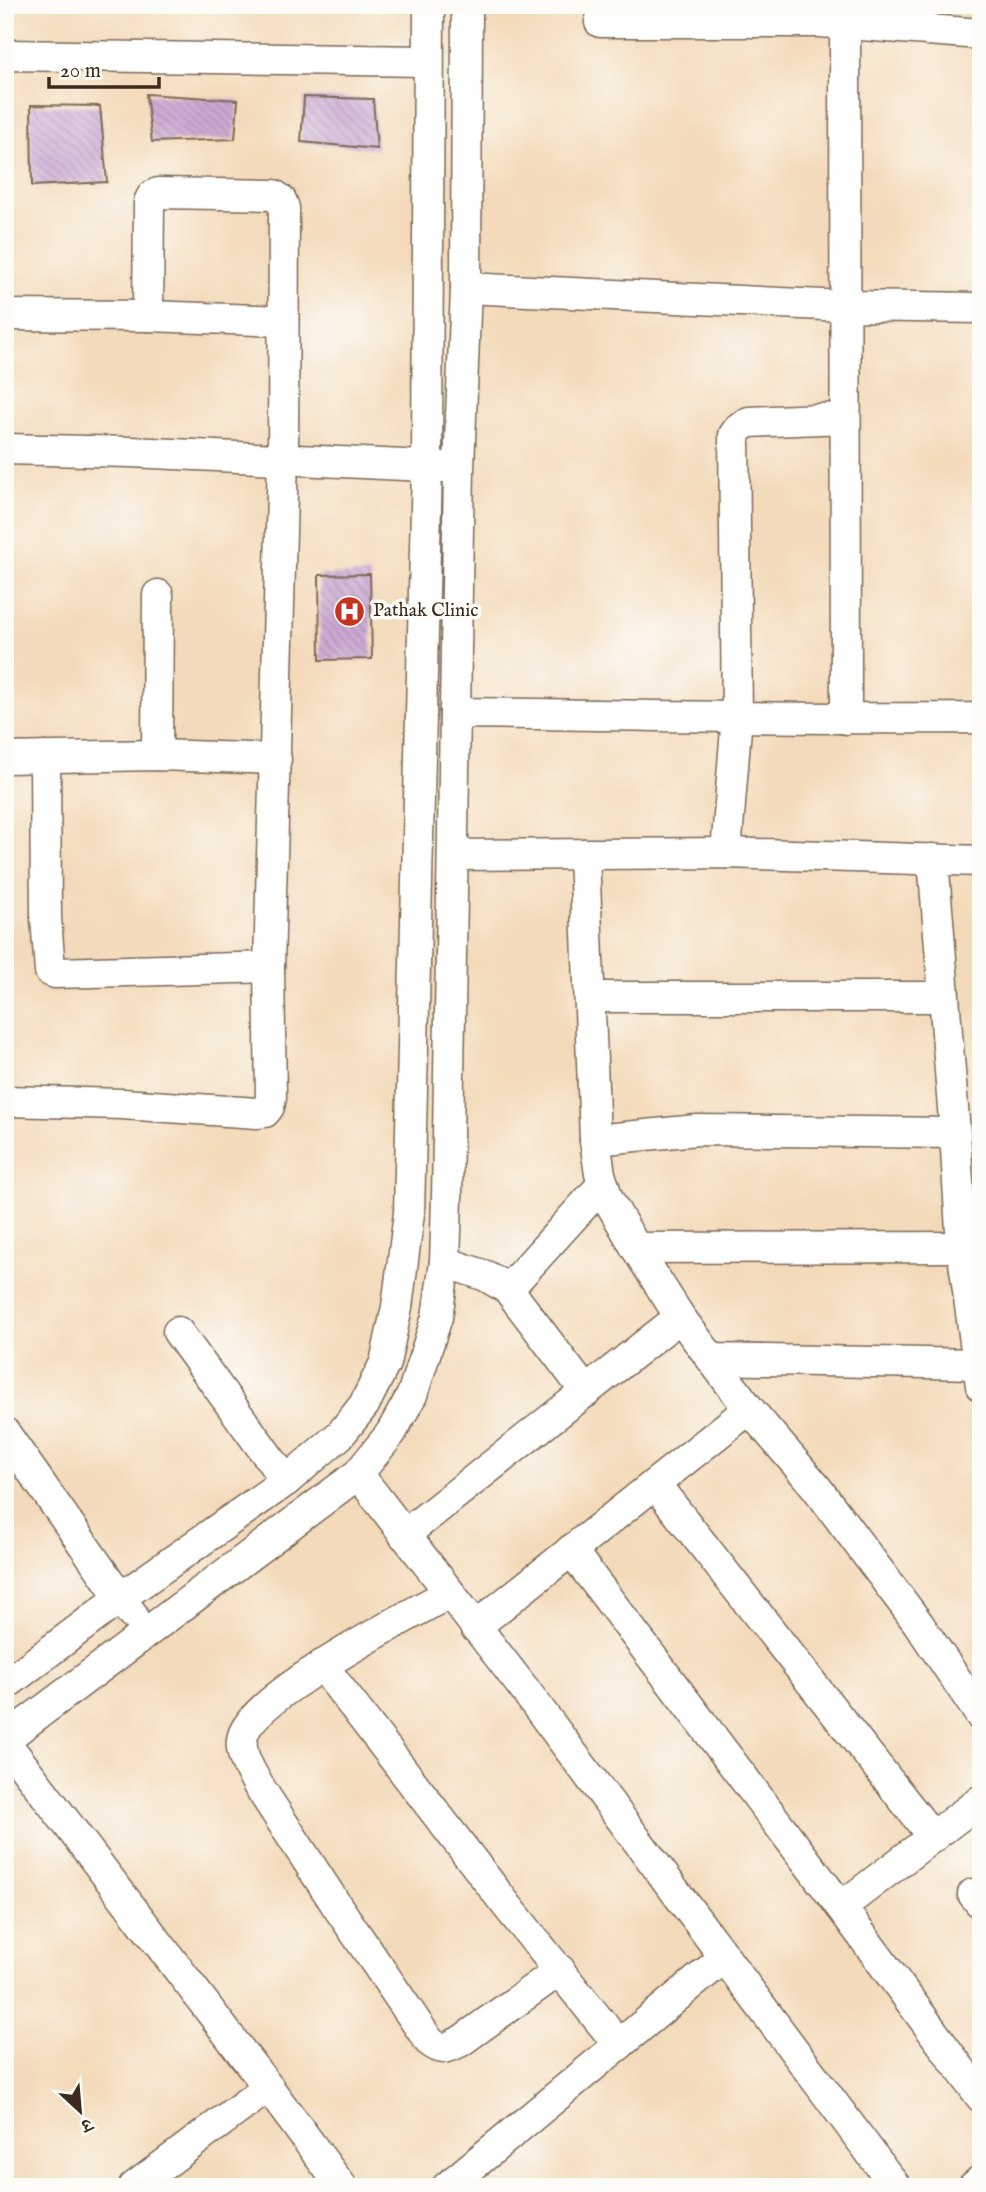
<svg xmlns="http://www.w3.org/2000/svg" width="986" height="2192" viewBox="0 0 986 2192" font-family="'IM FELL English','Noto Serif Devanagari',serif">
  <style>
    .building { fill: url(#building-back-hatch) }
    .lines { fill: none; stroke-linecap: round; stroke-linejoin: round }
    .street-casing { stroke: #7b6855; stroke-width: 33 }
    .street { stroke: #fff; stroke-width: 30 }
    .labels { text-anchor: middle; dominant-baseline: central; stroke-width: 7; stroke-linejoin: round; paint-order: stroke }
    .poi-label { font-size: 19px; fill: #3b2a1e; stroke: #fdfcf7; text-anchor: start }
  </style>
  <defs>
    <pattern id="building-back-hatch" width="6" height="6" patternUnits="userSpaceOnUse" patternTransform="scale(1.75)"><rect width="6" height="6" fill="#cbaad4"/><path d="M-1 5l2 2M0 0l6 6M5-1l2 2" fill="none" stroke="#a68bab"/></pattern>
  </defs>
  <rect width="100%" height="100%" fill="#fdfcf7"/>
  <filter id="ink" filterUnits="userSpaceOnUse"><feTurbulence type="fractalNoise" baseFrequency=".0143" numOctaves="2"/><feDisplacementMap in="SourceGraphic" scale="14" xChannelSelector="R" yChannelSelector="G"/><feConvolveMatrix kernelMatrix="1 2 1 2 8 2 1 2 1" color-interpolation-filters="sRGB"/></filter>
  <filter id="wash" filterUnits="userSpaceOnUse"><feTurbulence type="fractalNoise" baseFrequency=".00686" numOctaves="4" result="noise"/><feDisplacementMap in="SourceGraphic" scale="28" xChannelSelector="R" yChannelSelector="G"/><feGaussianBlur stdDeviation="1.57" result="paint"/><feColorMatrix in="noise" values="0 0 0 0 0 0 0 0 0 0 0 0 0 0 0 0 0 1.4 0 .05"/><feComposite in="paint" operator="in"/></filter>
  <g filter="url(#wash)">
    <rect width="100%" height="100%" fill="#f3daba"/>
    <g id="blocks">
      <g class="building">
        <polygon points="146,94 238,100 235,139 152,142"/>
        <polygon points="304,97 373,99 377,149 301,142"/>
        <polygon points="31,105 100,106 107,182 32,186"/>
        <polygon points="370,574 372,659 320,660 319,575"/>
      </g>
    </g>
  </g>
  <g filter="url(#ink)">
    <use href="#blocks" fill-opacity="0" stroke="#7b6855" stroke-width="2"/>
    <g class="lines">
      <defs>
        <g id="street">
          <polyline points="600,22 821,22 981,34"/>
          <polyline points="845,24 846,719"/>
          <polyline points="5,55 428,61"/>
          <polyline points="466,288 845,306 981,308"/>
          <polyline points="5,315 148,316 283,321"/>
          <polyline points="5,449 131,452 446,467"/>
          <path d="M455,713C631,715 806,720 981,718"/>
          <polyline points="157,755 158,595"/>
          <polyline points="45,757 46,918 50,971 55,973 269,967"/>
          <polyline points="5,758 157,755 276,759"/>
          <polyline points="726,853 737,716 734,435 740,427 749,422 845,418"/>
          <polyline points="584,854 595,1140 600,1174 608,1199 636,1248 680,1317 749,1409 816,1487 918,1623 981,1716"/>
          <polyline points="453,855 726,853 981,861"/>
          <polyline points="933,859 955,1133 962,1247 981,1386"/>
          <polyline points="590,997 943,997"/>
          <polyline points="5,1101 122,1104 257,1113 265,1112 269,1107 271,1097 269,967 283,458 284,208 281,200 274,195 158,193 152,196 149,202 148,316"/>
          <polyline points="595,1140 697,1130 955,1133"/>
          <polyline points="636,1248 962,1247"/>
          <polyline points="445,1262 486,1276 508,1289 586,1392"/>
          <polyline points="508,1289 603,1184"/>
          <polyline points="178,1332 286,1481"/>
          <polyline points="712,1359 978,1364"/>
          <polyline points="5,1433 132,1614"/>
          <polyline points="358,1474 525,1690 896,2187"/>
          <polyline points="655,1484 932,1836"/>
          <polyline points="404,1535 680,1317"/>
          <polyline points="571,1550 841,1907 981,2097"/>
          <path d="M449,1593C411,1615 246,1698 242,1740C240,1756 251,1771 258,1785L337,1906L429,2041C442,2052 447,2048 461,2041L560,1970"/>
          <polyline points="475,1627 749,1409"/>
          <polyline points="322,1665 508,1907 619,2045"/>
          <polyline points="5,1685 120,1598 286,1481 340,1435 364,1405 385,1363 397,1307 409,1213 427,466 429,5"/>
          <polyline points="5,1739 358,1474 391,1433 412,1395 437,1317 445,1262 447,1198 459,467 466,288 467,5"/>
          <polyline points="5,1742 268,2087 342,2187"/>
          <polyline points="973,1894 981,1904"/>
          <polyline points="841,1907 981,1800"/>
          <polyline points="134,2187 268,2087"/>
          <polyline points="447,2187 725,1957"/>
          <polyline points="973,2187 981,2180"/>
        </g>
      </defs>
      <use href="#street" class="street-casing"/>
      <use href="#street" class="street"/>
    </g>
  </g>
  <defs>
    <symbol id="hospital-disc" viewBox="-11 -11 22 22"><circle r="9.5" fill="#c8321e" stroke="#fdfcf7"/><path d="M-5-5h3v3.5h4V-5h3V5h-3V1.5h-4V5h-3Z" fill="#fff"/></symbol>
  </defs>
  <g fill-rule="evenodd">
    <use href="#hospital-disc" x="332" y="594" width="35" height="35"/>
  </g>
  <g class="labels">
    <g class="poi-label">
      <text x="373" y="611">Pathak Clinic</text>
    </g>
  </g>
  <rect width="986" height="2192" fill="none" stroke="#fdfcf7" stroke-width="28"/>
  <g transform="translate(80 2111) rotate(154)" stroke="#fdfcf7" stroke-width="5" paint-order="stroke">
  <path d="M0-5L12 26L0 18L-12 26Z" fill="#3b2a1e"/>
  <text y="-10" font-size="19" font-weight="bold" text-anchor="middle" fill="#3b2a1e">उ</text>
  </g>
  <path d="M49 77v10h110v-10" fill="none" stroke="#3b2a1e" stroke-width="3.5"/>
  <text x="60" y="77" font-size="21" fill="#3b2a1e" stroke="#fdfcf7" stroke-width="5" paint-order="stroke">20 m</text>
</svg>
